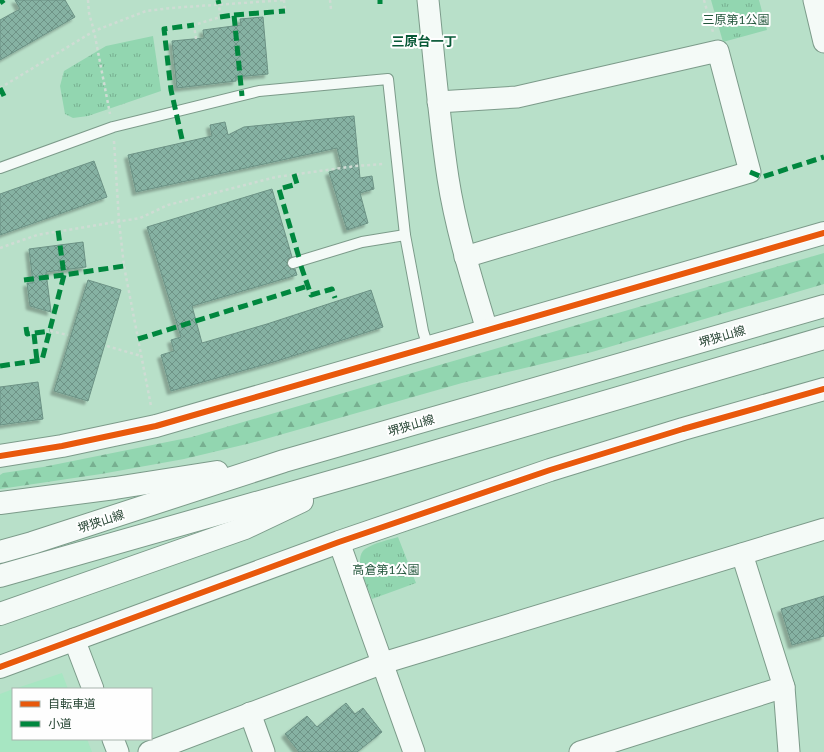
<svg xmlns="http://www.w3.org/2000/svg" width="824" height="752" viewBox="0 0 824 752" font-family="Lato,'Noto Sans JP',sans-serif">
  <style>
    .built { fill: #a7e6c2 }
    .forest { fill: url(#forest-firs) }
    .park { fill: url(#park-tufts) }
    .building { fill: url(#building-cross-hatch); stroke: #6c9285; filter: url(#shadow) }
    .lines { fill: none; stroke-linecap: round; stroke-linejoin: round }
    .service-casing { stroke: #7c9b8a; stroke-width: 12 }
    .minor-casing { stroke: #7c9b8a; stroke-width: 23 }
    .tertiary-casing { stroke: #7c9b8a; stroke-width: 24 }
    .primary-casing { stroke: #7c9b8a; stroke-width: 24 }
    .path { stroke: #cfdcd4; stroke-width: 2.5; stroke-dasharray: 3 3; stroke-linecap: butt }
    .service { stroke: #f4faf7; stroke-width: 10 }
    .minor { stroke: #f4faf7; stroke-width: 21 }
    .tertiary { stroke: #f4faf7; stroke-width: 22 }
    .primary { stroke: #f4faf7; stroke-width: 22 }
    .quiet { stroke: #00873e; stroke-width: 5; stroke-dasharray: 10 5; stroke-linecap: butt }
    .cycleway-casing { stroke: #fefefe; stroke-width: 8 }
    .cycleway { stroke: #e8590c; stroke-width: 6 }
    .labels { text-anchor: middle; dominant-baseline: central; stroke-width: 4; stroke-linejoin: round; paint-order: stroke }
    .park-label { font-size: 12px; fill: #24573d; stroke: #fefefe }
    .street-label { font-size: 12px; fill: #274534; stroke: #fefefe }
    .neighbourhood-label { font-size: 13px; font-weight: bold; fill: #085937; stroke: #fefefe }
  </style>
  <defs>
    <pattern id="forest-firs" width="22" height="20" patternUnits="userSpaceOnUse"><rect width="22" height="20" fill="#92d6b0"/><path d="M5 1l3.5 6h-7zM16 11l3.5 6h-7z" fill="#77af90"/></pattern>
    <pattern id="park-tufts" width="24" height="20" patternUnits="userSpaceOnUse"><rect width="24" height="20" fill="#92d6b0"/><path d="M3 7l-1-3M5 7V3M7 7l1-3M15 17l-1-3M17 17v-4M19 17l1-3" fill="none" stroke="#77af90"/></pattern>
    <pattern id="building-cross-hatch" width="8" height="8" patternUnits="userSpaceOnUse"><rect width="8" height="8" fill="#86b2a3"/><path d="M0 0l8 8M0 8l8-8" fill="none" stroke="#6e9386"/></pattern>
    <filter id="shadow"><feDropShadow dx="-3.5" dy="3.5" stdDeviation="1" flood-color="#0004"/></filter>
  </defs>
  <rect width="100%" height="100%" fill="#b8e0c9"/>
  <g class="built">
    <polygon points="62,673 68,689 14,689"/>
    <polygon points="13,689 13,739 87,739 92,752 0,752 0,694"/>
  </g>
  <polygon class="forest" points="824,253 824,284 592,352 462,383 251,443 184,459 101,474 0,489 0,475 3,473 43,467 192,437"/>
  <g class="park">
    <polygon points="711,0 759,0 767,30 723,42"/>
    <polygon points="153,36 161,91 88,116 73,118 65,114 60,86 64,71 106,46"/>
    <path d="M398,537L416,583L372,599C368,586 352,559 365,549C374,543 388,540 398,537Z"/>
  </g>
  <g class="building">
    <polygon points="15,0 65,0 75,17 0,60 0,20 20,9"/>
    <polygon points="263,17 268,74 236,77 236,81 177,88 172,41 204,38 203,30 241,25 240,19"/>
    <polygon points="354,116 360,178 372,176 374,189 360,193 368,223 347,230 329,172 342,168 337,148 136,192 128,155 212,136 210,125 225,122 228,135 244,127"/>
    <polygon points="94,161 107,197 0,235 0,194"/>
    <polygon points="272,189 292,257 288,259 287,265 291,269 295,269 297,275 192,306 202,343 267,324 371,290 383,327 277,361 171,391 161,355 174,351 171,340 181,337 147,227"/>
    <polygon points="83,242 86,267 46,272 51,312 30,306 27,283 33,283 29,249"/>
    <polygon points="88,280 121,290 88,401 54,391"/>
    <polygon points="38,382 43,419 0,425 0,387"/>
    <polygon points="824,596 824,636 792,645 781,609"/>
    <polygon points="346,703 355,714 363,708 382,732 357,752 299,752 285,734 307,716 317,727"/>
  </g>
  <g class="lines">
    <defs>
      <g id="service">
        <polyline points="0,168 113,127 259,91 388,79 405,235 423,331 428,347"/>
        <polyline points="293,263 362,242 405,235"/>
      </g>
      <g id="minor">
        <path d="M428,0C434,59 439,119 448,178C456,230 472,280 487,330"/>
        <polyline points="814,0 824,42"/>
        <polyline points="438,102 517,97 718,51 750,172 465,257"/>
        <polyline points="339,542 414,752"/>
        <polyline points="74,639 93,689"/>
        <polyline points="784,687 789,752"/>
        <polyline points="250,713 264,752"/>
        <polyline points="113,739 118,752"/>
        <polyline points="149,752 383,663 824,529"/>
        <polyline points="580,752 784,687 742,554"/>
      </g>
      <g id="tertiary">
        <polyline points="0,456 62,446 156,426 824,233"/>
        <polyline points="0,667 339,542 550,470 683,429 824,389"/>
      </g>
      <g id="primary">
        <polyline points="0,503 115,488 217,472"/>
        <polyline points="0,552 32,543 284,461 824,306"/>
        <polyline points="0,576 365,472 824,338"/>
        <polyline points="0,614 245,528 302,501"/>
      </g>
    </defs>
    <use href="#service" class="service-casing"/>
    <use href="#minor" class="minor-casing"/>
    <use href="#tertiary" class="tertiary-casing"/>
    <use href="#primary" class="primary-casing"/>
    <g class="path">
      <polyline points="88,0 89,13 94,31 110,114"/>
      <polyline points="284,0 285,11"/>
      <polyline points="330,0 331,9"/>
      <polyline points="704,0 713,32"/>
      <polyline points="196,39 194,25 220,17 219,4"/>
      <polyline points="0,88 94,31 146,11 171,8 285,0"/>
      <polyline points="114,141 119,221 124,266 151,406"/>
      <polyline points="0,248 37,235 140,218 168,205 276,177 356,166 383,164"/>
      <polyline points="50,331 68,335"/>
      <polyline points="107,346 141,356"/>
    </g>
    <use href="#service" class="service"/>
    <use href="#minor" class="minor"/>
    <use href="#tertiary" class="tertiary"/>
    <use href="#primary" class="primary"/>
    <g class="quiet">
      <polyline points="218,0 219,4"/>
      <polyline points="380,0 380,4"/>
      <polyline points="0,3 4,0"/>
      <polyline points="234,15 285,11"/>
      <polyline points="220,17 234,15 242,96"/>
      <polyline points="0,88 4,96"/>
      <polyline points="182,139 171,90 164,29 194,25"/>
      <polyline points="750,172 762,177 824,157"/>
      <polyline points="294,174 297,184 279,189 300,261"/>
      <polyline points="301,266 311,295 332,289 335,298"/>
      <polyline points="24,280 64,275 58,230"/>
      <polyline points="26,327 27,334 50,331"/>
      <polyline points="34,334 37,361"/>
      <polyline points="138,339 308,286"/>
      <polyline points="0,366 42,360 64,275 124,266"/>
    </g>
    <defs>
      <g id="cycleway">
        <polyline points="0,456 62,446 156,426 824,233"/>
        <polyline points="0,667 339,542 550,470 683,429 824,389"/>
      </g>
    </defs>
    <use href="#cycleway" class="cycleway-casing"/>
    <use href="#cycleway" class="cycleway"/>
  </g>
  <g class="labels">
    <g class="park-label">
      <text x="736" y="19">三原第1公園</text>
      <text x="386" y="569">高倉第1公園</text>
    </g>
    <g class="street-label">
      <text transform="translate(722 336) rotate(-16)">堺狭山線</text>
      <text transform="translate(411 425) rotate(-16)">堺狭山線</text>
      <text transform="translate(101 521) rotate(-18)">堺狭山線</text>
    </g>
    <g class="neighbourhood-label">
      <text x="424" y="41">三原台一丁</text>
    </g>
  </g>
  <rect x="12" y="688" width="140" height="52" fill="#fefefe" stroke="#a8b4ad"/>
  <rect x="20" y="701" width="20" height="6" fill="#e8590c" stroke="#a8b4ad"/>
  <text x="48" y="708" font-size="12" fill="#274534">自転車道</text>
  <rect x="20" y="721" width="20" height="6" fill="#00873e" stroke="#a8b4ad"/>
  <text x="48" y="728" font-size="12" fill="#274534">小道</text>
</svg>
